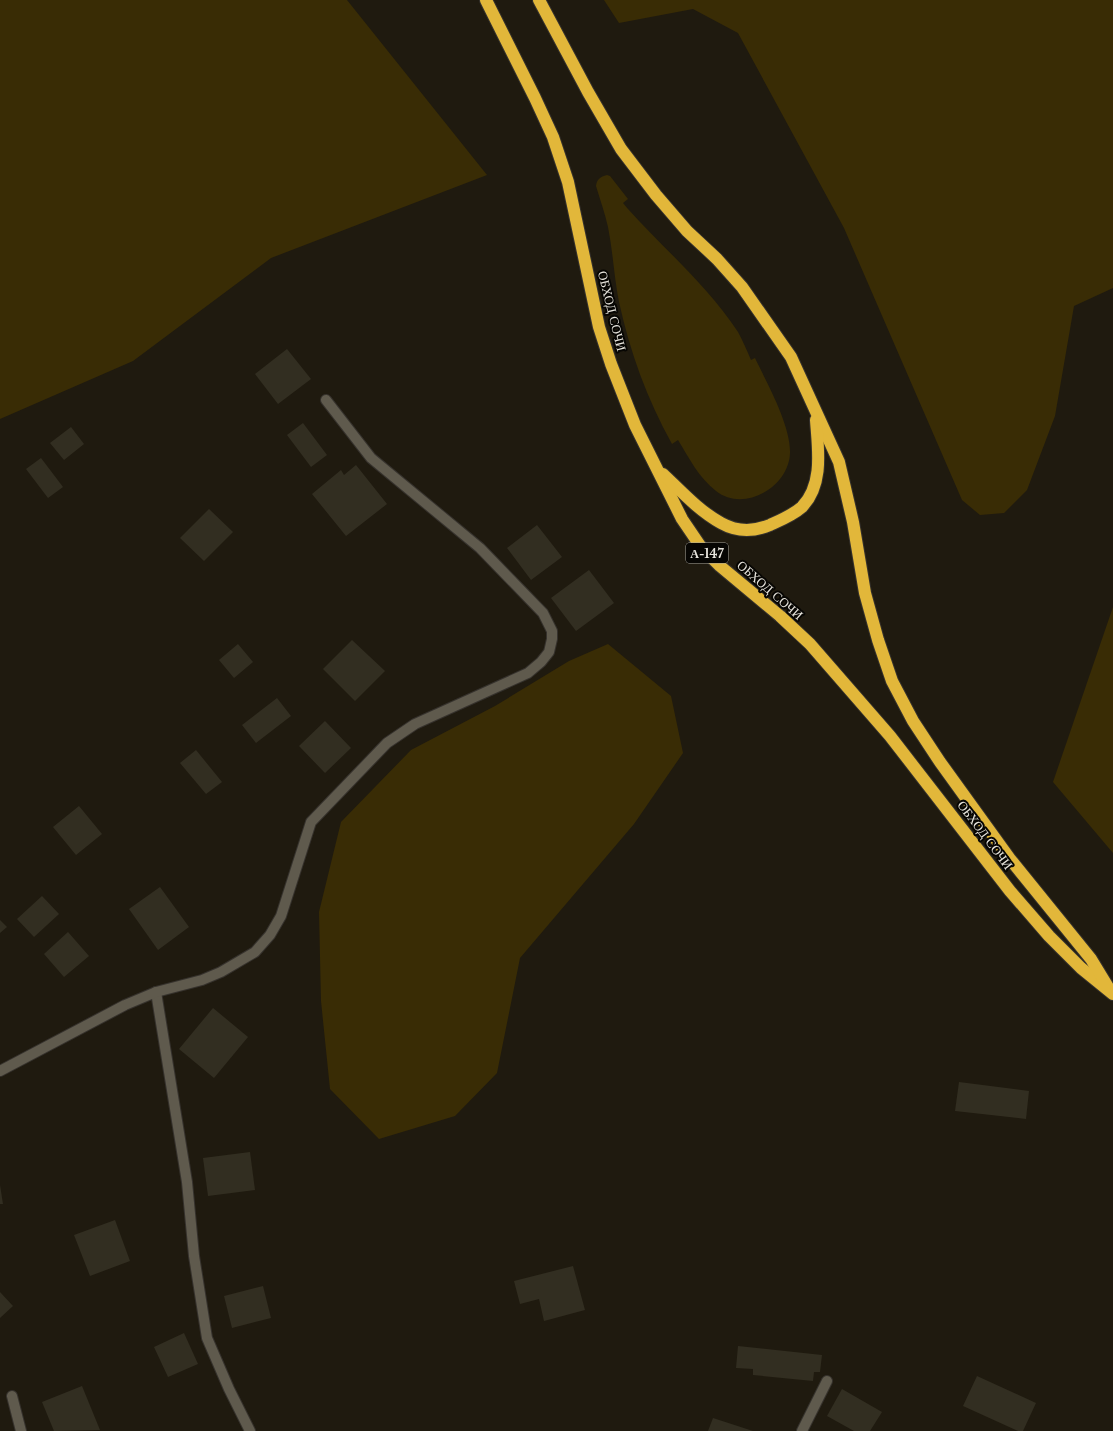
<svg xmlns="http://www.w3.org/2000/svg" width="1113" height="1431" viewBox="0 0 1113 1431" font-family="'Libre Baskerville',serif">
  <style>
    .green { fill: #392c05 }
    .building { fill: #322e21 }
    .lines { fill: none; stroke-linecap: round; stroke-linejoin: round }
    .lane-casing { stroke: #36322d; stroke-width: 12 }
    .highway-casing { stroke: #36322d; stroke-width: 14 }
    .lane { stroke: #5f5a4d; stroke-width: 10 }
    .highway { stroke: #e2b73a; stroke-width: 12 }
    .labels { text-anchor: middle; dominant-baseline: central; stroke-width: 4; stroke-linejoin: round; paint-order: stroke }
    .shield { fill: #070603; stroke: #a4a29c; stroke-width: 1 }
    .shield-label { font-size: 12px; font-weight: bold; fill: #e8e5dd }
    .street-label { font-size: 13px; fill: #e8e5dd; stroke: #070603 }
  </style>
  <rect width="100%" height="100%" fill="#1f1a0f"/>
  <g class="green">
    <polygon points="0,0 347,0 487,175 271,258 133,361 0,419"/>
    <polygon points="604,0 1113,0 1113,288 1074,306 1055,416 1027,490 1004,513 980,515 962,500 844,228 738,33 693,9 619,23"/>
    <path d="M607,175L610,176L628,199L623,203L628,209C665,250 708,286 738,332C743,341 747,351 751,360L755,358C767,383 791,426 790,453C789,487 744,513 716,491C699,478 689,458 678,440L672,444C647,399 630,352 619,302C614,277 613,252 608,227C605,213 600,200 596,186C597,179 600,177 607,175Z"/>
    <polygon points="1113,607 1113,853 1053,782"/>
    <polygon points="608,644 671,696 683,753 634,824 520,958 497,1073 455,1116 379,1139 330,1089 321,1001 319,912 341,822 411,750 495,706 569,661"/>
  </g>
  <g class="building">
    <polygon points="287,349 311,379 278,404 255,374"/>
    <polygon points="303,423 327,455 311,467 287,435"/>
    <polygon points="71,427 84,444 64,460 50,443"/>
    <polygon points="41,458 63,487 48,498 26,469"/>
    <polygon points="356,465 387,504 346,536 312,494 341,470 344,475"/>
    <polygon points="209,509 233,532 204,561 180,538"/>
    <polygon points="537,525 562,557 531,580 507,548"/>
    <polygon points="589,570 614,603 576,631 551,598"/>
    <polygon points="352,640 385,671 355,701 323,669"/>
    <polygon points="238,644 253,662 234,678 219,660"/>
    <polygon points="277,698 291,716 256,743 242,725"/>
    <polygon points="325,721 351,748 325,773 299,746"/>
    <polygon points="196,750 222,782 206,794 180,763"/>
    <polygon points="79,806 102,834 76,855 53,827"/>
    <polygon points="160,887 189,927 158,950 129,909"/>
    <polygon points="42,896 59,914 34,937 17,919"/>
    <polygon points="0,920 7,927 0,933"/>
    <polygon points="68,932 89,956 64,977 44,954"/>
    <polygon points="213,1008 248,1037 214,1078 179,1049"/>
    <polygon points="959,1082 1029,1091 1026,1119 955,1111"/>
    <polygon points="250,1152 255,1190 208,1196 203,1158"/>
    <polygon points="0,1185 3,1204 0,1204"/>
    <polygon points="115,1220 130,1261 90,1276 74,1235"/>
    <polygon points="573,1266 585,1310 544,1321 539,1299 520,1304 514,1281"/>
    <polygon points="263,1286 271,1318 232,1328 224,1296"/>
    <polygon points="0,1292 13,1306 0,1318"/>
    <polygon points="184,1333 198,1364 168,1377 154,1347"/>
    <polygon points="738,1346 822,1355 820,1372 814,1372 813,1381 753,1375 753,1369 736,1368"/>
    <polygon points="977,1376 1036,1403 1023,1431 1018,1431 963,1406"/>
    <polygon points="82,1386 100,1430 54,1431 42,1402"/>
    <polygon points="842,1389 882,1412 870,1431 854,1431 827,1416"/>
    <polygon points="713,1418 753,1431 708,1431"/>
  </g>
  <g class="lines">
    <defs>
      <g id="lane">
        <polyline points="156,992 187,1182 194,1256 207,1338 229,1389 250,1431"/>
        <polyline points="0,1071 125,1005 156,992 202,980 221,972 255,952 270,935 281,916 311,822 387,743 415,724 528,673 541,662 549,652 552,639 552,631 543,613 480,548 371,458 326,400"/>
        <polyline points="12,1396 21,1431"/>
        <polyline points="802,1431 827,1381"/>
      </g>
      <g id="highway">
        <polyline points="486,0 535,98 553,137 568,182 599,327 611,364 635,425 682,519 701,547 720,566 780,616 810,644 890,736 1010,891 1049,936 1081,968 1113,994"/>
        <polyline points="539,0 588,92 621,149 656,195 687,231 717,259 742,287 791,357 839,462 853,522 865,593 878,640 892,681 913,721 940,762 1010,859 1091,959 1108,987"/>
        <path d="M663,474C681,491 699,511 721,523C737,532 753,532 770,525C781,520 793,515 802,507C824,484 818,449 816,420"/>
      </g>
    </defs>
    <use href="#lane" class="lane-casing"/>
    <use href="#highway" class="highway-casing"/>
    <use href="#lane" class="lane"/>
    <use href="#highway" class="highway"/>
  </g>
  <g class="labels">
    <rect class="shield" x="686" y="543" width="42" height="20" rx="3"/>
    <g class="shield-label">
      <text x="707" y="553">А-147</text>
    </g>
    <g class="street-label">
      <text transform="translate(612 311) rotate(76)">ОБХОД СОЧИ</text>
      <text transform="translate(770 590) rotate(41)">ОБХОД СОЧИ</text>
      <text transform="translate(985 835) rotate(53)">ОБХОД СОЧИ</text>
    </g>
  </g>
</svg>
